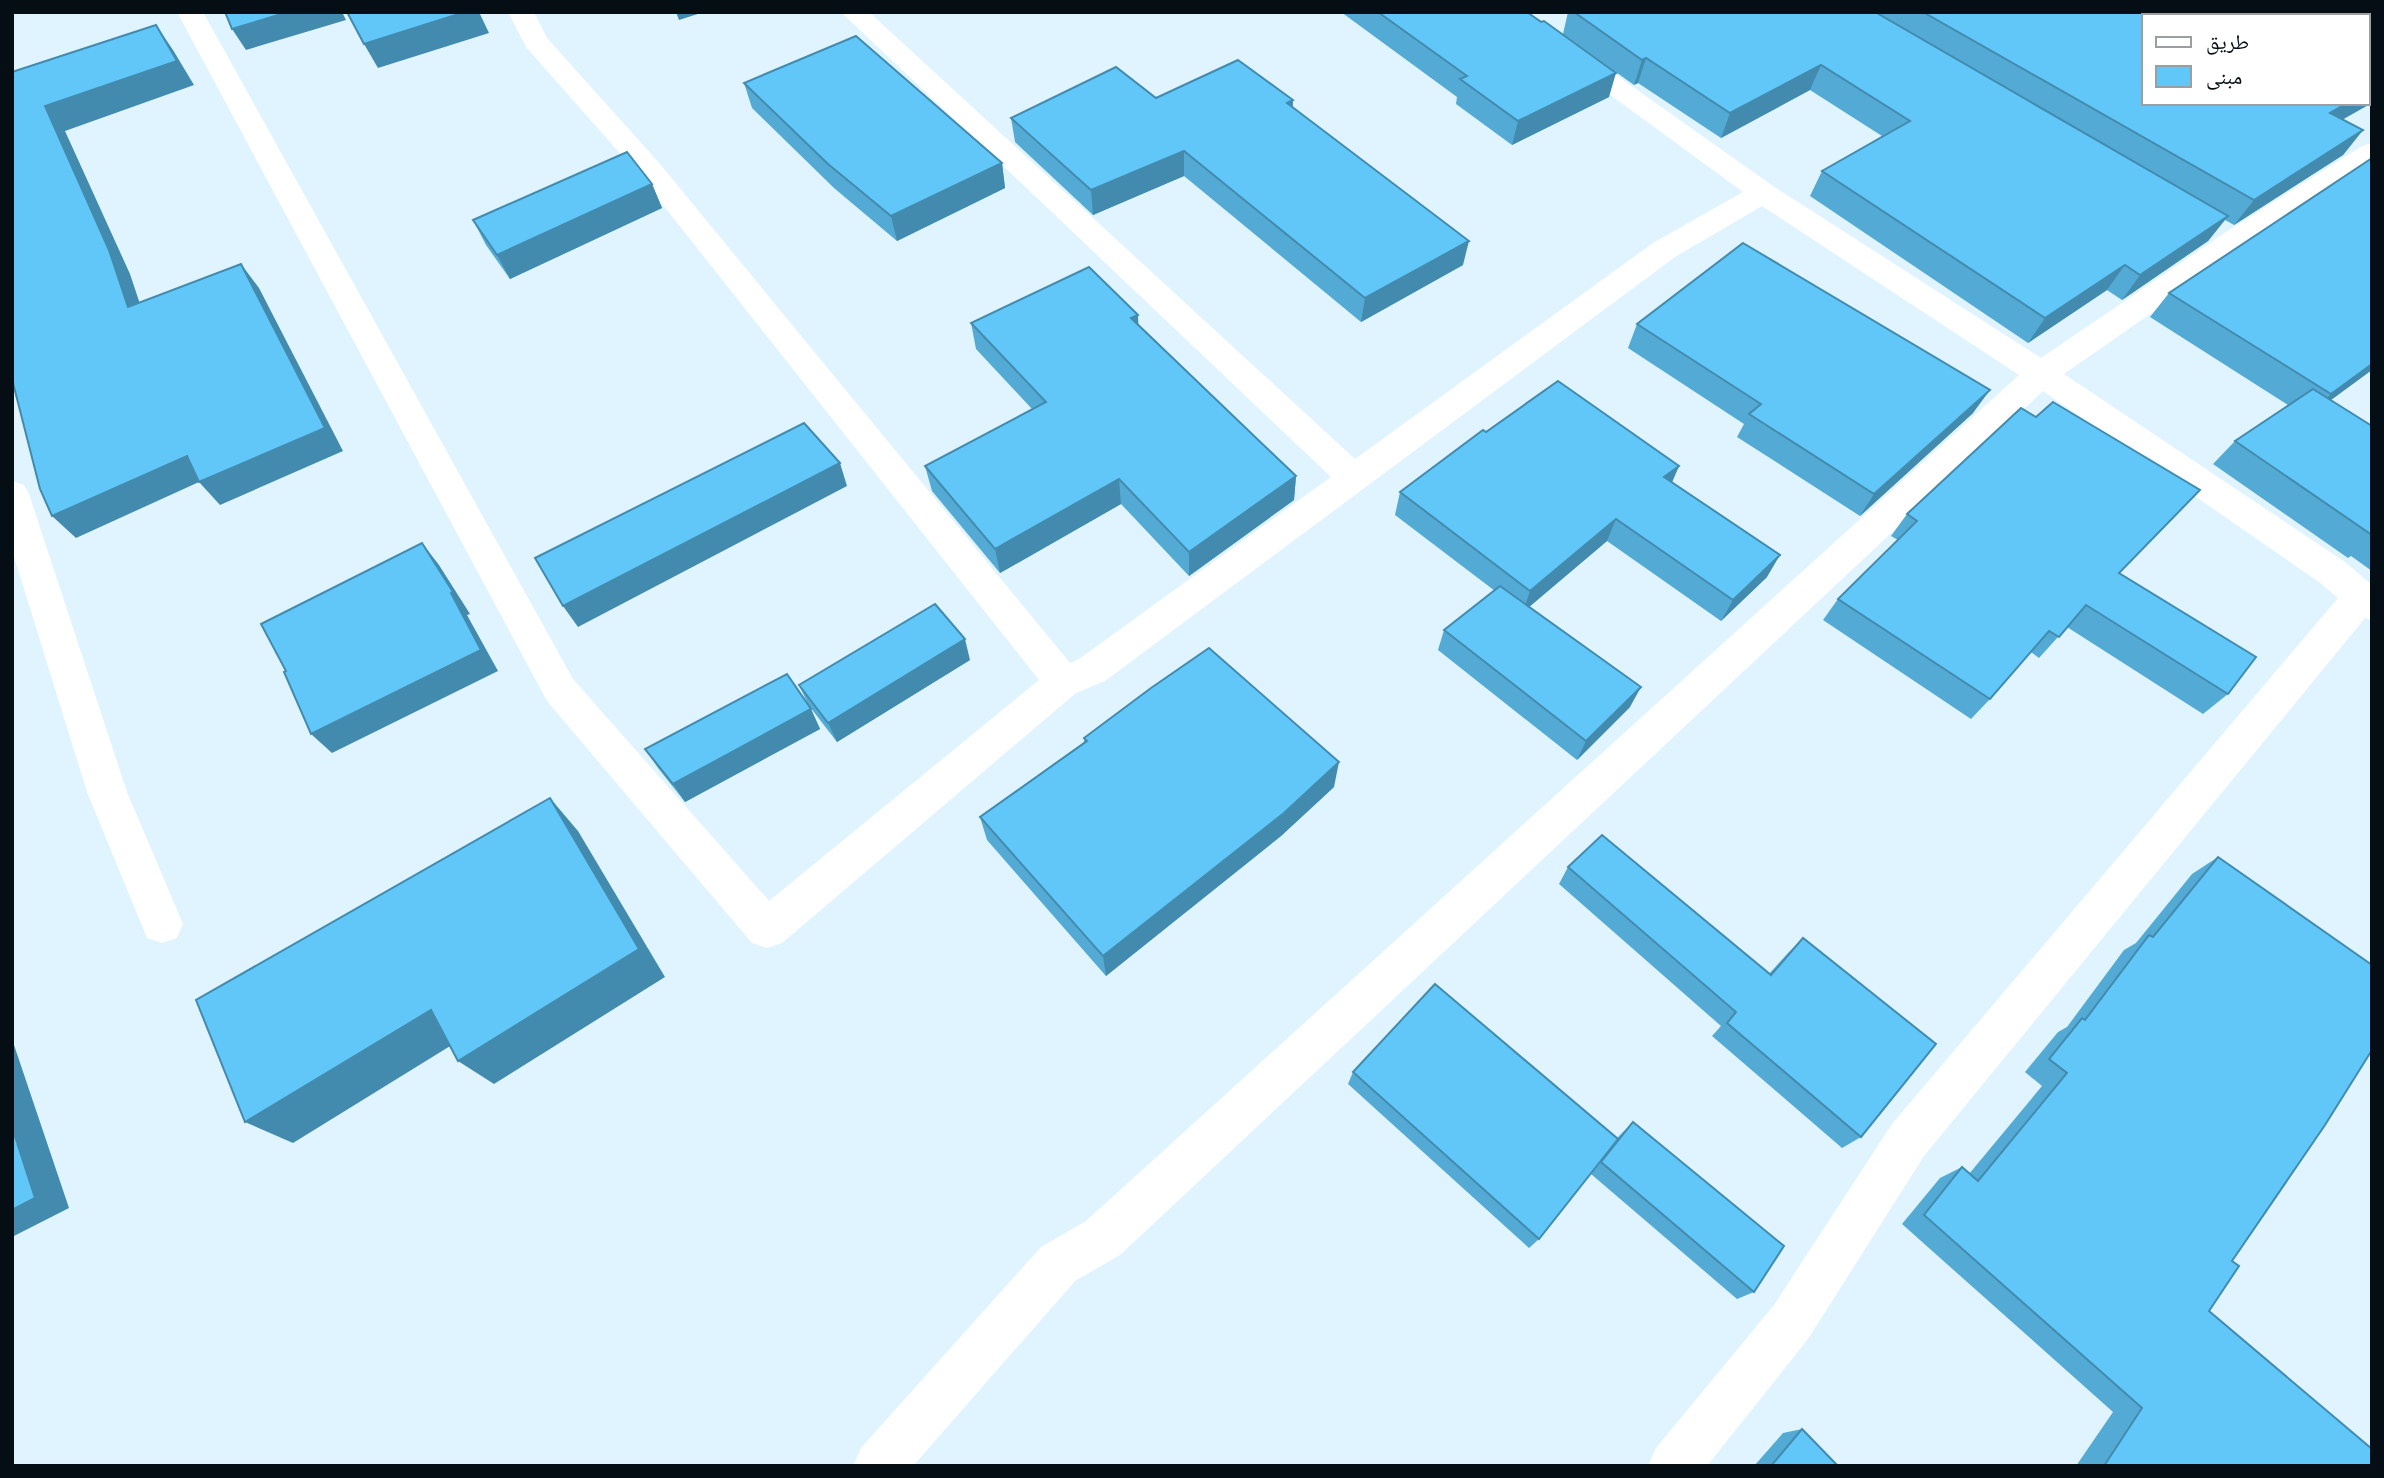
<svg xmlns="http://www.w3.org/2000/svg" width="2384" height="1478" viewBox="0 0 2384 1478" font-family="'Fira Sans','Noto Naskh Arabic',sans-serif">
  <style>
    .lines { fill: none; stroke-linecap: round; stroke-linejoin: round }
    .minor { fill: #fff; fill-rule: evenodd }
    .wall { fill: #53abd5 }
    .shaded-wall { fill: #438bae }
    .building { fill: #60c7f8; stroke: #438bae; stroke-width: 2 }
  </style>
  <rect width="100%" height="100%" fill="#e0f4ff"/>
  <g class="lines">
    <g class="minor">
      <polygon points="177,12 203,12 573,679 769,901 1039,680 640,176 526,47 508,12 534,12 547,38 660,164 1070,663 1079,659 1331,477 841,12 869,12 1355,459 1653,243 1743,192 1497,12 1527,12 1773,186 2041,358 2223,234 2362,146 2372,143 2372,165 2245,248 2064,374 2345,562 2372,585 2372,620 2365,618 1924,1156 1808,1339 1707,1466 1648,1466 1656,1448 1774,1305 1892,1124 2338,598 2319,582 2043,391 1120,1255 1075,1281 913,1466 853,1466 861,1448 1041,1247 1086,1221 2019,375 1762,206 1675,257 1105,681 1076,693 782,943 767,948 752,943 547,701"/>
      <polygon points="2242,12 2274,12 2277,16 2245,16"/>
      <polygon points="2368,50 2372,51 2372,67 2368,66"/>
      <polygon points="12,481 24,485 29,494 127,792 183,924 177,938 162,943 147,938 87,792 12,550"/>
    </g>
  </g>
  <g class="wall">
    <polygon points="1341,12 1527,12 1563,34 1568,12 2245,12 2343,119 2363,130 2343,155 2234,225 2225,220 2208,241 2122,300 2107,290 2028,343 1810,196 1822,171 1882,136 1810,90 1721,138 1638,83 1634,85 1564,35 1609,97 1512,145 1456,104 1457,97"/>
    <polygon points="744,83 1002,163 1005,188 897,241 834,188 752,108"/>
    <polygon points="1156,98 1293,100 1293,108 1463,265 1361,322 1184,176 1093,215 1015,142 1011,118"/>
    <polygon points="2372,158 2331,400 2372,426 2372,571 2351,556 2348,558 2213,464 2235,441 2288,405 2150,317 2169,293"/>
    <polygon points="652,184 662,208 510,279 486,245 473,220"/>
    <polygon points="971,323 1138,324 1296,476 1294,500 1189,576 1121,504 1000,573 932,491 925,466 1032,409 976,349"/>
    <polygon points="1637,324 1973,413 1860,516 1737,437 1744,424 1628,348"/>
    <polygon points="1486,432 1679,466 1672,482 1767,577 1721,621 1607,541 1529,607 1630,707 1577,760 1438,650 1444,630 1495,591 1395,515 1400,492"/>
    <polygon points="1907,514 2119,574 2228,694 2203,714 2067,627 2039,658 2031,652 1990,699 1971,719 1823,620 1838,599 1898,540 1891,536"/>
    <polygon points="970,660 837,742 810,707 820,729 685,802 658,768 645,749 808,704 799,685"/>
    <polygon points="1084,738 1334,787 1281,836 1106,976 987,840 980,817 1084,742"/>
    <polygon points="2218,857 2232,1261 2209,1311 2372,1466 2076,1466 2113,1412 1902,1224 1940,1178 1962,1167 1969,1174 2042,1086 2025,1072 2058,1032 2067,1027 2124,950 2136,943 2192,874"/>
    <polygon points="1568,867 1769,974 1787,954 1803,938 1861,1137 1842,1148 1712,1036 1721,1026 1559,884"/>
    <polygon points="1353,1072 1617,1138 1633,1122 1754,1292 1737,1299 1591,1174 1539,1239 1529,1248 1348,1084"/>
    <polygon points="1802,1429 1838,1466 1754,1466 1783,1433"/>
  </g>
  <g class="shaded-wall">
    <polygon points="288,12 342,12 346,20 246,50 232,29"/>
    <polygon points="465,12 479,12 489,33 378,68 364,44"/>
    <polygon points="676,12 704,12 679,20"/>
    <polygon points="156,25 173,50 194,85 65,131 130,274 149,331 128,307 45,106"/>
    <polygon points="1646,58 1638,83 1634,85 1642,60"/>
    <polygon points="1821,65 1810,90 1721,138 1730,113"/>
    <polygon points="1616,73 1609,97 1512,145 1518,121"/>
    <polygon points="2372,89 2372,103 2310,138 2330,113 2347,103 2368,103 2368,91"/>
    <polygon points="1293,100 1291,125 1287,103"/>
    <polygon points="2363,130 2343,155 2234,225 2254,200"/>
    <polygon points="1184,151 1184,176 1093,215 1091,190"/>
    <polygon points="1002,163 1005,188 897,241 891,216"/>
    <polygon points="652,184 662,208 510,279 497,255"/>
    <polygon points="2228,216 2208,241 2122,300 2140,275"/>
    <polygon points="1469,241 1463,265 1361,322 1365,298"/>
    <polygon points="241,264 259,288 343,451 220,505 199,482 76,538 52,516 187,456"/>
    <polygon points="2125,265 2107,290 2028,343 2045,318"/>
    <polygon points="1138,315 1139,341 1131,318"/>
    <polygon points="2372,364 2372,370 2308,417 2331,394"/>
    <polygon points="1990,390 1973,413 1860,516 1874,494"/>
    <polygon points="840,463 847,486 578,627 563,606"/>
    <polygon points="1679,466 1669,489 1664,477"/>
    <polygon points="1296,476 1294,500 1189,576 1189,552"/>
    <polygon points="1119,479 1121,504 1000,573 995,549"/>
    <polygon points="1616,519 1607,541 1523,612 1530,591"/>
    <polygon points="422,543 439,565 470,614 467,615 498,671 332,753 311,734"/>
    <polygon points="1780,555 1767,577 1721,621 1733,600"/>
    <polygon points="965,639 970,660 837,742 828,723"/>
    <polygon points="1641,687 1630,707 1577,760 1586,741"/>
    <polygon points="811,709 820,729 685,802 673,784"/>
    <polygon points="1339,762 1334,787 1281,836 1106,976 1103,956"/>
    <polygon points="550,798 578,831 665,977 494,1084 458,1061"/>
    <polygon points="431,1010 468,1035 293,1143 245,1122"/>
    <polygon points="12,1042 13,1042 69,1208 12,1237"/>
  </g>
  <g class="building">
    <polygon points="225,12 288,12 232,29"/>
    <polygon points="347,12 465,12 364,44"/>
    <polygon points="1378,12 1527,12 1541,22 1544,21 1616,73 1518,121 1460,79 1467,76"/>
    <polygon points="1574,12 1875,12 2228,216 2140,275 2125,265 2045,318 1822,171 1910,121 1821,65 1730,113 1646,58 1642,60"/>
    <polygon points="1923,12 2245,12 2252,16 2144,16 2144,103 2347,103 2330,113 2363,130 2254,200"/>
    <polygon points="156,25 177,61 45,106 109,250 128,307 241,264 325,428 199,482 187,456 52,516 40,489 12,379 12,72"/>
    <polygon points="856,36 1002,163 891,216 828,164 744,83"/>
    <polygon points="1238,60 1293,100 1287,103 1469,241 1365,298 1184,151 1091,190 1011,118 1116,67 1156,98"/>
    <polygon points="2368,60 2372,62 2372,89 2368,91"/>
    <polygon points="627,152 652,184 497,255 473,220"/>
    <polygon points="2372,158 2372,364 2331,394 2169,293"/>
    <polygon points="1743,243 1990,390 1874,494 1749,414 1761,404 1637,324"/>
    <polygon points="1089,267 1138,315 1131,318 1296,476 1189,552 1119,479 995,549 925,466 1046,402 971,323"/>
    <polygon points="1558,381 1679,466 1664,477 1780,555 1733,600 1616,519 1530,591 1400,492 1483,430 1486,432"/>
    <polygon points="2313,389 2372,426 2372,535 2235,441"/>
    <polygon points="2053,402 2200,490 2119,573 2256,657 2228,694 2086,605 2059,637 2049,631 1990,699 1838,599 1917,521 1907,514 2021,408 2036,417"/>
    <polygon points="804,423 840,463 563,606 535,558"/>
    <polygon points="422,543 453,592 451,593 481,650 311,734 284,672 286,671 261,624"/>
    <polygon points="1500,586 1641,687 1586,741 1444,630"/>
    <polygon points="935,604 965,639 828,723 799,685"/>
    <polygon points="1209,648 1339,762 1284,813 1103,956 980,817 1087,741 1084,738 1151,688"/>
    <polygon points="787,674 811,709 673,784 645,749"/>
    <polygon points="550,798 639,949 458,1061 431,1010 245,1122 196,1000"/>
    <polygon points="1602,835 1771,975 1803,938 1936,1044 1861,1137 1727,1023 1736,1012 1568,867"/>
    <polygon points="2218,857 2372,965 2372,1050 2325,1125 2232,1261 2239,1266 2209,1311 2372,1449 2372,1466 2104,1466 2142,1408 1924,1215 1962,1167 1978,1181 2067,1073 2049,1059 2082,1018 2085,1020 2149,935 2153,937"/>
    <polygon points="1435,984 1618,1139 1539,1239 1353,1072"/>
    <polygon points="1633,1122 1784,1246 1754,1292 1601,1162"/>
    <polygon points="12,1127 35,1198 12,1210"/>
    <polygon points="1802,1429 1838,1466 1771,1466"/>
  </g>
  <rect width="2384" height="1478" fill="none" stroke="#040e14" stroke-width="28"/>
  <rect x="2142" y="14" width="228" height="91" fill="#ffffff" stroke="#9b9fa1" stroke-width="2"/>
  <rect x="2156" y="37" width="35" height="10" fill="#ffffff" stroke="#9b9fa1" stroke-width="2"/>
  <text x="2206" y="49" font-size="21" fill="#040e14">طريق</text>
  <rect x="2156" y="66" width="35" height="21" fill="#60c7f8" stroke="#9b9fa1" stroke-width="2"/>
  <text x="2206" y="84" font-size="21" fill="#040e14">مبنى</text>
</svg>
